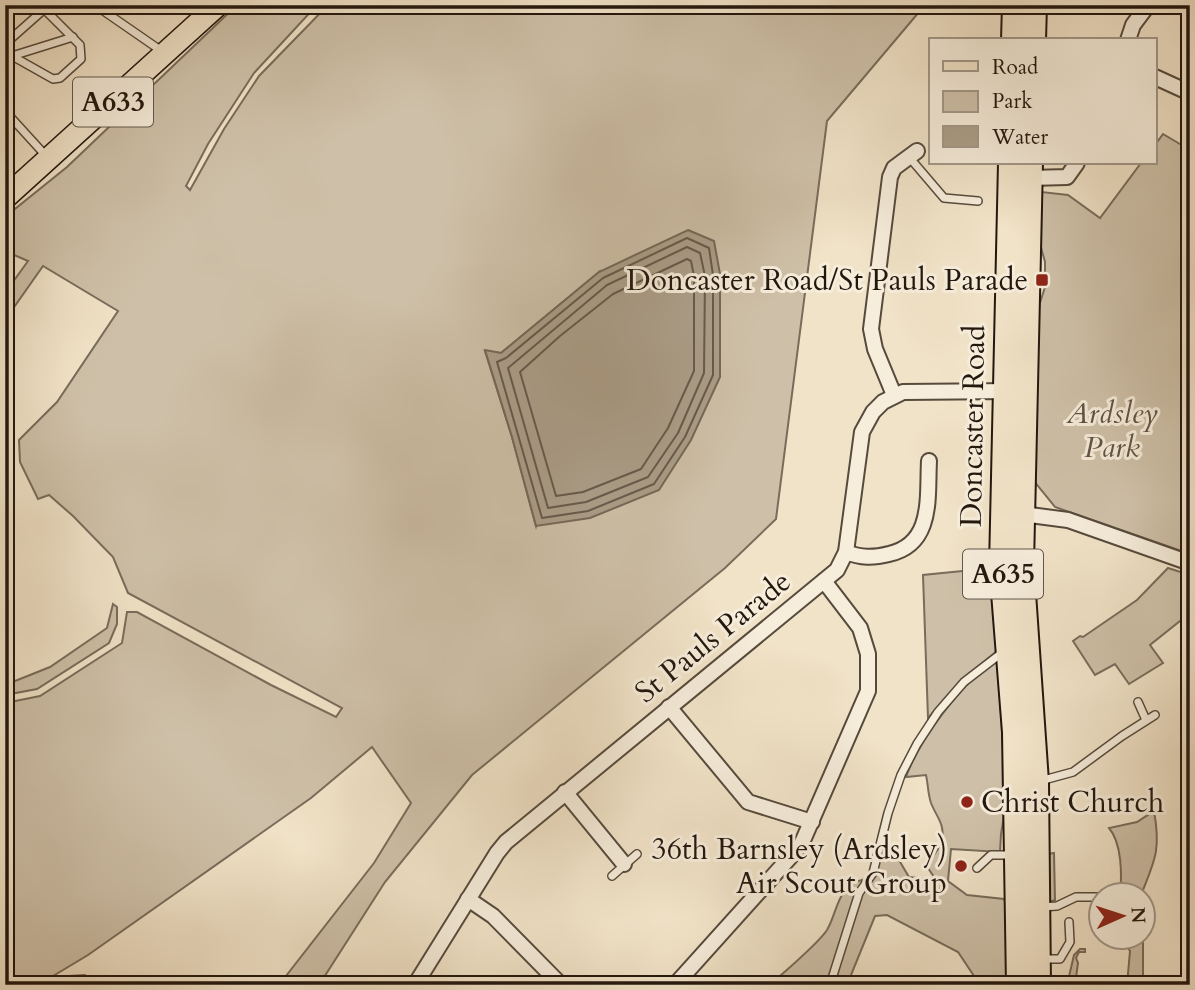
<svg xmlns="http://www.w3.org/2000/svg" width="1195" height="990" viewBox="0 0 1195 990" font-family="Cardo,serif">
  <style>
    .green { fill: #cec0a8; stroke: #786c5b; stroke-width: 2; fill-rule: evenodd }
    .water { fill: #ab9e89; stroke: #756858; stroke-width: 2 }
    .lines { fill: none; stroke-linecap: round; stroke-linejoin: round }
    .shore { stroke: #675a4c; stroke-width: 2 }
    .lane-casing { stroke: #564a3c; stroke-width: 10 }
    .street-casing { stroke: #564a3c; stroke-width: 18 }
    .primary-casing { stroke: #23170e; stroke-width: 24 }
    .highway-casing { stroke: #23170e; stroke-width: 28 }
    .lane { stroke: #f6eddb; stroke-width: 7 }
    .street { stroke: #f6eddb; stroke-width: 14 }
    .primary { stroke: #f1e3c8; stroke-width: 21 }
    .highway { stroke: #f1e3c8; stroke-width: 24 }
    .poi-dot { fill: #8f2418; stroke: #f6eddb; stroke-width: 2.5 }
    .labels { text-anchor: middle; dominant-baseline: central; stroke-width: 6; stroke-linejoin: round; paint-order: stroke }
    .shield { fill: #f6eddb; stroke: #62574c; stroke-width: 2 }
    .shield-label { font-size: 28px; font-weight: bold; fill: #23170e }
    .poi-label { font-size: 30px; fill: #23170e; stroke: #f6eddb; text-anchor: end }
    .park-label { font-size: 30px; font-style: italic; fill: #5f5244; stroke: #f6eddb }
    .street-label { font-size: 30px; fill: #23170e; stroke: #f6eddb }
  </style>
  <rect width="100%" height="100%" fill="#f1e3c8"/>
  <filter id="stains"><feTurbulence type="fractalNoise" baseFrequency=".00286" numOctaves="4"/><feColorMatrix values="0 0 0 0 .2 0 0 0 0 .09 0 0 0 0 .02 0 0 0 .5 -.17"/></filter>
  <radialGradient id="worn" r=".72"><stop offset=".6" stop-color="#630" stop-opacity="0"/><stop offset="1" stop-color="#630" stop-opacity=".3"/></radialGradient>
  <g class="green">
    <path d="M237,5H317L254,73L208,144L186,186L190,190L224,129L259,76L328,5H925L827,121L776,519L725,568L472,775L385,882L319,985H279L374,863L411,803L372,747L311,798L88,955L38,985H5V703L40,696L122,643L127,612H137L271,685L336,717L342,708L128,593L113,557L73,516L49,495L38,499L20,462L19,440L57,402L118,311L43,266L5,320V293L28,261L5,251V217L67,167ZM599,272L536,526L512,437L485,351L501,353Z"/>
    <polygon points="1163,134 1190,150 1190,554 1055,507 1033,480 1038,309 1045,287 1045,262 1039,240 1042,192 1068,195 1100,218 1141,163 1155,163 1155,145"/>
    <polygon points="992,568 997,651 963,679 928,718 923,575"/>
    <polygon points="1168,568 1190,575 1190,613 1150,645 1163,663 1129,684 1115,664 1095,675 1073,641 1080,636 1083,637 1137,600"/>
    <polygon points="113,604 117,607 117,624 109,643 37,689 5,695 5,685 50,667 107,628"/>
    <path d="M998,660L1006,804L1001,834L1000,852L951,849L948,881L967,895L1004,899L1008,910V985H980L958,952L887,915L875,916L847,985H770C784,972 818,944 827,930C839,909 836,886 865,879L870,872L878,840L893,850L909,877L936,880L928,868C931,854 940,851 942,839C945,824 936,816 931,803C928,794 928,784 926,775L906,777C918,743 965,676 998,660Z"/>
    <path d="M1154,811C1161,850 1155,860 1141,895H1120C1122,875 1122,843 1109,828L1137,822Z"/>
    <polygon points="1054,853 1055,900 1049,902 1048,854"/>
    <polygon points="1114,938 1143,938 1143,985 1127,985 1130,951 1123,941 1114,940"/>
    <polygon points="1080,949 1085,949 1085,952 1079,952 1076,958 1078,963 1075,985 1067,985 1074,955"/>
  </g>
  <g class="water">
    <polygon points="688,230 714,241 720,274 720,377 691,440 659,490 590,518 536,526 512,437 485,350 501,353 599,272"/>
    <polygon points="85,975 92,985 55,985 69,976"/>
  </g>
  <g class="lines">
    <g class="shore">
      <polygon points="687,238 709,248 713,275 713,375 685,437 654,484 588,511 542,518 497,362 506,358 603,278"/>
      <polygon points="687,247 700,253 705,276 704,373 678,433 648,477 586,502 548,508 508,368 607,285"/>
      <polygon points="687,259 691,261 694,276 694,371 668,428 641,469 583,492 556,496 520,372 560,336 613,294"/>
    </g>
    <defs>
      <g id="lane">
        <polyline points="95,5 163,52"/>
        <polyline points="5,44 49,5"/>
        <polyline points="5,52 53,79 60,78 81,59 80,45 45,10"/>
        <polyline points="12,56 73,37"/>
        <polyline points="5,111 47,157"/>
        <polyline points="909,157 944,198 978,201"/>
        <polyline points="1138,702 1146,720"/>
        <polyline points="1040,781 1073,772 1122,736 1155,715"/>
        <polyline points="977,868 991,855 1013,855"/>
        <polyline points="612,876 637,854"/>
        <polyline points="1041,907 1057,906 1076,897 1100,897"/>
        <polyline points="1042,959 1060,959 1070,942 1069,922"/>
        <polyline points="830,985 859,893 873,873 888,813 901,775 917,744 938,712 964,682 1003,652"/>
      </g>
      <g id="street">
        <polyline points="1128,40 1133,25 1148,5"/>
        <polyline points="1155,77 1190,93"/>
        <polyline points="1030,178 1067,177 1077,163"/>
        <polyline points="894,395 875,349 871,329 890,177 894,168 917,151"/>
        <polyline points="1016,510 1030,515 1068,520 1190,563"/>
        <path d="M846,552C861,558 873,558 889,554C934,544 927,497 929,461"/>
        <polyline points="669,707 748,802 812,822"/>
        <polyline points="565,792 624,864"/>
        <polyline points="468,899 493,916 561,985"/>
        <polyline points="415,985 497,853 506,842 837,570 846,552 862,432 873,412 883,402 903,392 1013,391"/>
        <polyline points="675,985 801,845 868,691 868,654 860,628 824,581"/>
      </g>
      <polyline id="primary" points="5,198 218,5"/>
      <g id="highway">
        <polyline points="1014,40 1015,5"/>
        <polyline points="1033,40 1034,5"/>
        <polyline points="1011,163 1002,567 1015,732 1019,985"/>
        <polyline points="1030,163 1021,564 1036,782 1038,985"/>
      </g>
    </defs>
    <use href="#lane" class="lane-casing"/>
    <use href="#street" class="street-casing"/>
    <use href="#primary" class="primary-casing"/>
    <use href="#highway" class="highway-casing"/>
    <use href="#lane" class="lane"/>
    <use href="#street" class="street"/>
    <use href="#primary" class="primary"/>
    <use href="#highway" class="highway"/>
  </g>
  <g class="poi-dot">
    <rect x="1035" y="273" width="14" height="14" rx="3.5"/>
    <circle cx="967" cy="802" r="7"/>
    <circle cx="961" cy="866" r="7"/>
  </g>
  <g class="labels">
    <g class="shield">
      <rect x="73" y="77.5" width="80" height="49" rx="5"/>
      <rect x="963" y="549.5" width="80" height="49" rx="5"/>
    </g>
    <g class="shield-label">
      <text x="113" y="102">A633</text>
      <text x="1003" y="574">A635</text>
    </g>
    <g class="poi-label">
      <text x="1028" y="280">Doncaster Road/St Pauls Parade</text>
      <text x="981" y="802" text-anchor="start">Christ Church</text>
      <text x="947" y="849">36th Barnsley (Ardsley)<tspan x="947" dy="34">Air Scout Group</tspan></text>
    </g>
    <g class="park-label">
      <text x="1112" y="413">Ardsley<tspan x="1112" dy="34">Park</tspan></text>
    </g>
    <g class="street-label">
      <text transform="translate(973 426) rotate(-89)">Doncaster Road</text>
      <text transform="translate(713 637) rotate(-39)">St Pauls Parade</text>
    </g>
  </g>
  <rect width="1195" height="990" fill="none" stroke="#f1e3c8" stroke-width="28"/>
  <rect x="7" y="7" width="1181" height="976" fill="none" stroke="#23170e" stroke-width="3.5"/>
  <rect x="14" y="14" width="1167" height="962" fill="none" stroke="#23170e" stroke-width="2"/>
  <rect x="929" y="38" width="228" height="126" fill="#f6eddb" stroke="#a29789" stroke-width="2"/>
  <rect x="943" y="61" width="35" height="10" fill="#f1e3c8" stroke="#a29789" stroke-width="2"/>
  <text x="992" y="74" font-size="21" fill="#23170e">Road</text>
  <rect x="943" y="91" width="35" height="21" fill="#cec0a8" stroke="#a29789" stroke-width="2"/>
  <text x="992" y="108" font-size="21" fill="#23170e">Park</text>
  <rect x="943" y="126" width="35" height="21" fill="#ab9e89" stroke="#a29789" stroke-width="2"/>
  <text x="992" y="144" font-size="21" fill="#23170e">Water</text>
  <g transform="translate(1122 916) rotate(87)"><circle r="33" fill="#f6eddb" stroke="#a29789" stroke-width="2"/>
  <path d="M0-5L12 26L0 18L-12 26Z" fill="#8f2418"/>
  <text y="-10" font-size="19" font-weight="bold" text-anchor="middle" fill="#23170e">N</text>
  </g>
  <rect width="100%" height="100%" filter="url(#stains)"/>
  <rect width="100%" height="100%" fill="url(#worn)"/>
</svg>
